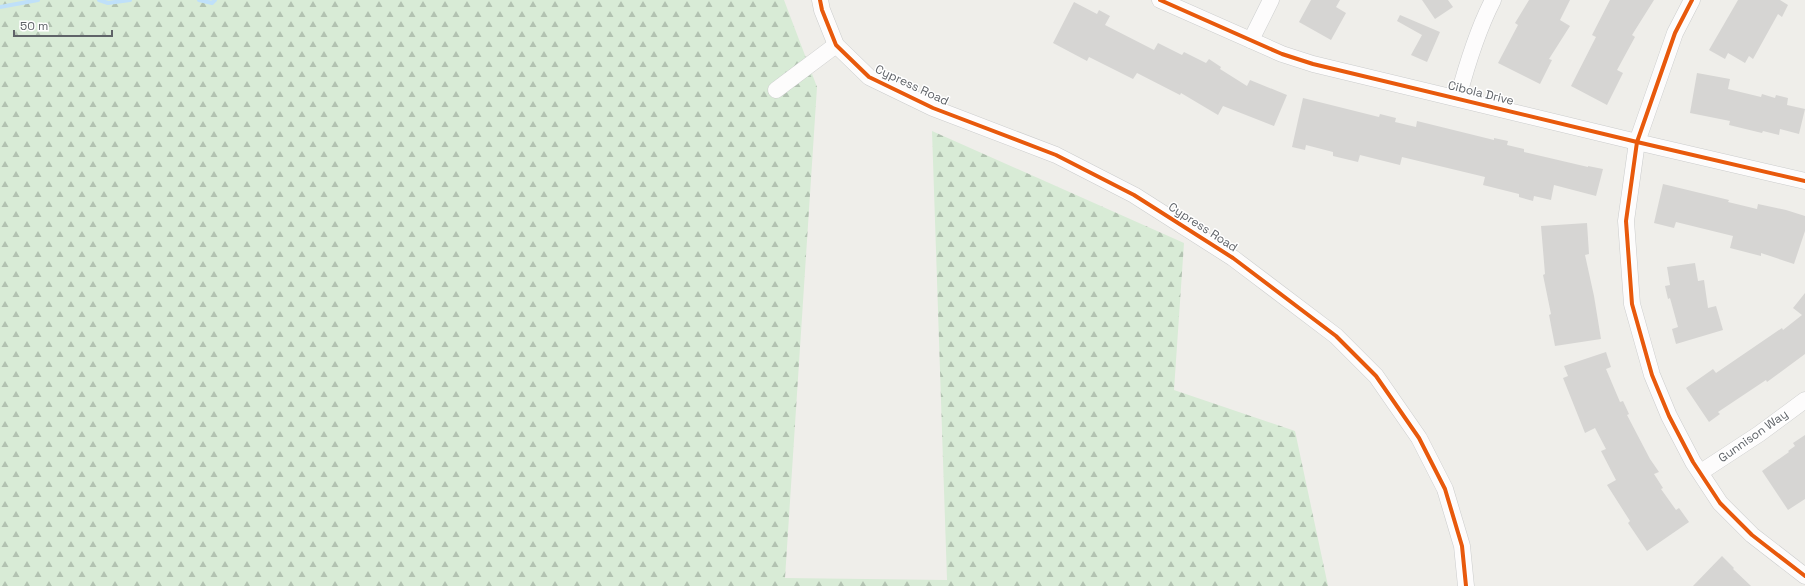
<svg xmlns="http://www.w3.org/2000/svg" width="1805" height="586" viewBox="0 0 1805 586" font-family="'Space Grotesk',sans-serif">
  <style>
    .forest { fill: url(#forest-firs) }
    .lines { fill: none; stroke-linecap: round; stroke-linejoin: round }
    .stream { stroke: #bfe0f9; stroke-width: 4 }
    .building { fill: #d6d5d3 }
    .minor-casing { stroke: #cbcccc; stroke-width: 17 }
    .minor { stroke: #fdfcfc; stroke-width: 16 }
    .cycleway-casing { stroke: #fff; stroke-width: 6 }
    .cycleway { stroke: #e8590c; stroke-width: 4 }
    .labels { text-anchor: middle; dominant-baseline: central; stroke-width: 3; stroke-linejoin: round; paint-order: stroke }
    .street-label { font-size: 12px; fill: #5f6368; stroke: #fff }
  </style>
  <defs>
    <pattern id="forest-firs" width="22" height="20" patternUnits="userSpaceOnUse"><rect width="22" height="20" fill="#d8ebd6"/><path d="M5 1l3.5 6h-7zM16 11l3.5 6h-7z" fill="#b2c2b1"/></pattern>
  </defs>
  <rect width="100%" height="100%" fill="#efeeea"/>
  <polygon class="forest" points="0,0 784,0 817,87 785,578 947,580 932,131 1184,243 1174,390 1295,431 1328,586 0,586"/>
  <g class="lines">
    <g class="stream">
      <polyline points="99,0 108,3 130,0"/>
      <polyline points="199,0 212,3 215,0"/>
      <polyline points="0,7 38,0"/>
    </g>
  </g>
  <g class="building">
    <polygon points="1311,0 1340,0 1336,7 1346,13 1331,40 1299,22"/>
    <polygon points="1422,0 1448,0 1453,7 1435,19"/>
    <polygon points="1529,0 1570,0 1560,20 1570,26 1549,59 1552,60 1540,84 1498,63 1518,25 1515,23"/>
    <polygon points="1610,0 1654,0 1632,35 1635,37 1617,70 1623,73 1607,105 1571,86 1596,37 1592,35"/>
    <polygon points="1738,0 1780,0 1788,5 1782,17 1778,14 1753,59 1749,56 1745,63 1728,53 1725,59 1709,50"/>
    <polygon points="1074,2 1097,14 1099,10 1110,16 1105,25 1154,50 1158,43 1182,55 1184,52 1206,63 1209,59 1221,67 1220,69 1247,86 1250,80 1287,95 1274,126 1223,106 1218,115 1181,93 1180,95 1137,73 1133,79 1089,57 1087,61 1053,43"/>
    <polygon points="1400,15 1440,32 1427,62 1411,55 1422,35 1397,21"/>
    <polygon points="1697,73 1730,79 1728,89 1761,97 1762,94 1775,98 1776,95 1788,98 1787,105 1805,109 1799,134 1780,129 1779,135 1763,131 1762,133 1729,125 1730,121 1690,113"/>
    <polygon points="1303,98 1379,117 1380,114 1396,118 1395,122 1416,127 1417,121 1494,140 1494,138 1508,141 1507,145 1524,149 1524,152 1588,167 1588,166 1603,169 1596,196 1554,185 1551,200 1534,196 1533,201 1519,197 1519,194 1483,185 1485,177 1402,157 1400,165 1360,155 1358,162 1333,156 1333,152 1306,145 1305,150 1292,147"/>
    <polygon points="1663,184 1729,200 1728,202 1757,209 1758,204 1786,210 1805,216 1805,231 1794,264 1761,253 1761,256 1730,248 1733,236 1676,222 1674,228 1654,223"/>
    <polygon points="1587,223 1589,254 1585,255 1594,296 1601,339 1555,346 1549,315 1551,314 1543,275 1545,274 1541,226"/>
    <polygon points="1695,263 1698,281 1704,280 1708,308 1716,306 1723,330 1676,344 1672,329 1678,327 1670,298 1668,299 1665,286 1670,285 1667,267"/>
    <polygon points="1805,293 1805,354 1767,382 1766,380 1718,412 1720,414 1709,422 1686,388 1713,369 1716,373 1782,328 1783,330 1802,315 1793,308"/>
    <polygon points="1606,352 1611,367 1606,369 1620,402 1623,401 1629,414 1627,415 1650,459 1659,472 1654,474 1663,488 1661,489 1676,510 1679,508 1689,522 1647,551 1628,523 1630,521 1607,485 1616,480 1601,451 1606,449 1595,428 1585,433 1563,378 1568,376 1564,366"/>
    <polygon points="1805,435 1805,499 1788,510 1762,471 1789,452 1788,451 1795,446 1793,443"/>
    <polygon points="1722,556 1734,568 1733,569 1751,586 1693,586"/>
  </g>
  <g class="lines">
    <defs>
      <g id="minor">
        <polyline points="820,0 822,10 836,45 869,77 933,108 1056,155 1134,195 1233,258 1336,336 1376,376 1419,438 1445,489 1462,546 1466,586"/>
        <polyline points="1160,0 1282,54 1313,64 1637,142 1805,181"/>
        <polyline points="1692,0 1675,33 1637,142 1626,221 1632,304 1652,375 1669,416 1693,462 1720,503 1752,535 1805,576"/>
        <polyline points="1251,40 1271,0"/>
        <polyline points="776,90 836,45"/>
        <path d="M1458,98C1467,64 1477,31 1493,0"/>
        <polyline points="1701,472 1759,434 1805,400"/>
      </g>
    </defs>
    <use href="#minor" class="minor-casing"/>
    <use href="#minor" class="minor"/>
    <defs>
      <g id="cycleway">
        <polyline points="820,0 822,10 836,45 869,77 933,108 1056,155 1134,195 1233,258 1336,336 1376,376 1419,438 1445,489 1462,546 1466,586"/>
        <polyline points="1160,0 1282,54 1313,64 1637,142 1805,181"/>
        <polyline points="1692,0 1675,33 1637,142 1626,221 1632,304 1652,375 1669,416 1693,462 1720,503 1752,535 1805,576"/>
      </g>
    </defs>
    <use href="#cycleway" class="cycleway-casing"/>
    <use href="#cycleway" class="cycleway"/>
  </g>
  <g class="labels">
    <g class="street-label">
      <text transform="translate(912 85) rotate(25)">Cypress Road</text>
      <text transform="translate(1481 93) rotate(14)">Cibola Drive</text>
      <text transform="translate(1203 227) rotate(33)">Cypress Road</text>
      <text transform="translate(1753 436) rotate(-35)">Gunnison Way</text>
    </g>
  </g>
  <path d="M14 30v6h98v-6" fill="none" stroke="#5f6368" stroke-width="2"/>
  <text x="20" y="30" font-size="12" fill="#5f6368" stroke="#ffffff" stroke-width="3" paint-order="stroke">50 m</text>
</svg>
